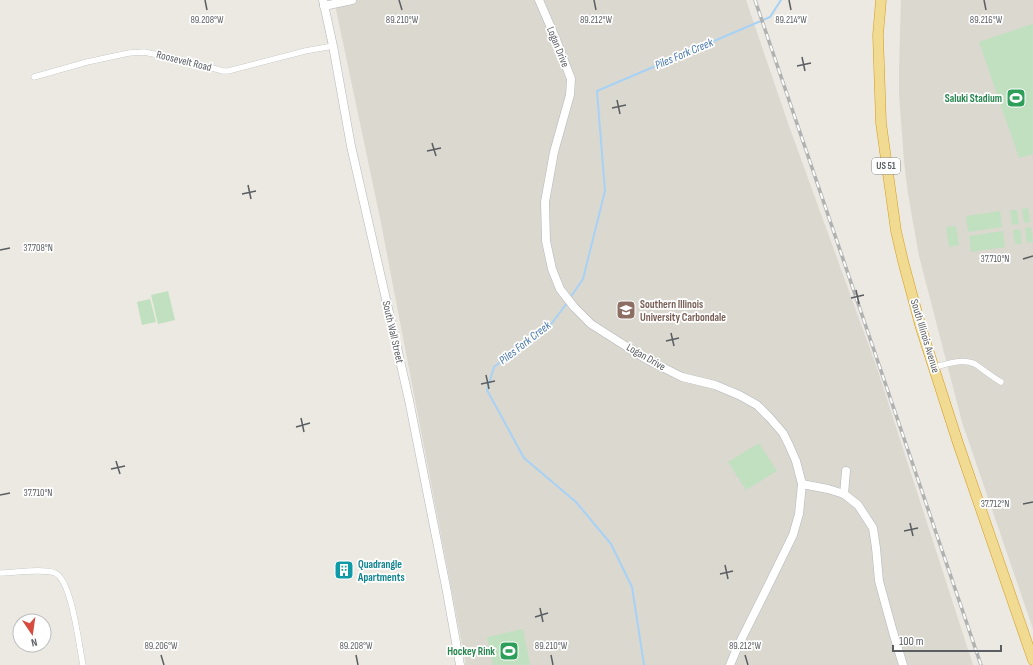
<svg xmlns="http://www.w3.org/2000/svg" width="1033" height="665" viewBox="0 0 1033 665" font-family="'Sofia Sans Condensed',sans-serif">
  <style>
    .education { fill: #dbd8d0 }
    .green { fill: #c0e0c0 }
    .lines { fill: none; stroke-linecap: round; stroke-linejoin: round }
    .stream { stroke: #a7d2f5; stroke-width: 2 }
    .street-casing { stroke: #b2b4b8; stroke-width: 6 }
    .secondary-casing { stroke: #b3b6ba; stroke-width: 9 }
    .highway-casing { stroke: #d59c18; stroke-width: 11 }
    .street { stroke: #fff; stroke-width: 5.5 }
    .secondary { stroke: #fff; stroke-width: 8 }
    .highway { stroke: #f1da92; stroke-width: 10 }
    .rail-casing { stroke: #b0b1b1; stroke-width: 3.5 }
    .rail { stroke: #fff; stroke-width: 2; stroke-dasharray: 6; stroke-linecap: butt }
    .ticks { fill: none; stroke: #5a5d61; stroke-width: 1.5 }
    .labels { text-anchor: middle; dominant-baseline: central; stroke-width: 3.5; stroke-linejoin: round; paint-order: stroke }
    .shield { fill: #fff; stroke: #8c8e90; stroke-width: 1 }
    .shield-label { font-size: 10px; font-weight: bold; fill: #5a5d61 }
    .street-label { font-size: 11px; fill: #5a5d61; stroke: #fff }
    .leisure-label { font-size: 11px; font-weight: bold; fill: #27864d; stroke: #fff; text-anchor: end }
    .education-label { font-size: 11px; font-weight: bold; fill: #785e54; stroke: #fff; text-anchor: start }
    .culture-label { font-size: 11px; font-weight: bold; fill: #0d838f; stroke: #fff; text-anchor: start }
    .water-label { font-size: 12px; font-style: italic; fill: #4a79ad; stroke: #fff }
    .ticks-label { font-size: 10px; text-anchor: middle; fill: #5a5d61; stroke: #fff; stroke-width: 3.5; stroke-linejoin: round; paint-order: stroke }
  </style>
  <rect width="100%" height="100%" fill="#ebe9e1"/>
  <g class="education">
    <polygon points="334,0 746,0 789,126 877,368 973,665 466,665 380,218"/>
    <polygon points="901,0 1033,0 1033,629 962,422 919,256 908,194 904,161 899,94 899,68"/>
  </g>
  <g class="green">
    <polygon points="1032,24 1033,26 1033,154 1019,158 979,42"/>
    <polygon points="1028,208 1030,222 1024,223 1022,209"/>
    <polygon points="1010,210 1017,210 1019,224 1012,225"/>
    <polygon points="1000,211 1002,227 968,232 966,216"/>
    <polygon points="956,226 959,245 949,247 946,227"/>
    <polygon points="1031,227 1033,242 1027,243 1025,228"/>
    <polygon points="1020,229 1022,244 1015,244 1013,230"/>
    <polygon points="1003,231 1005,247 971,252 969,236"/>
    <polygon points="168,291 175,320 158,324 151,295"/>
    <polygon points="150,299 156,322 142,325 137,302"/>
    <polygon points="759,443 777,471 746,490 728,462"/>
    <polygon points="523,629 530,665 493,665 487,637"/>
  </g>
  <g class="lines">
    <g class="stream">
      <polyline points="570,298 583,279 605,191 597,91 770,17 781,0"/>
      <polyline points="567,303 552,323 494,367 487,390 524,458 576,502 611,544 632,587 644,665"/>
    </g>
    <defs>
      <g id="street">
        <polyline points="34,77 87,62 129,53 144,52 187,61 223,71 228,71 305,51 333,46"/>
        <path d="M935,367C947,364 963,358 975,364C984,370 992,377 1001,382"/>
        <path d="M0,573C14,573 43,568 55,573C72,580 79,647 83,665"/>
      </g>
      <g id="secondary">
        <polyline points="323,0 333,46 351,146 409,400 447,592 460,665"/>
        <polyline points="539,0 555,37 571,79 570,95 554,152 545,202 546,241 552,269 560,289 574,307 591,324 646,359 682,377 715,385 739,395 757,405 770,418 783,433 789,445 796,461 802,484 799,514 793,535 769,584 738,646 730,665"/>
        <polyline points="324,6 352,0"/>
        <polyline points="802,484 828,489 844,494 858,505 873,528 876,548 879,581 893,632 903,665"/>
        <polyline points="844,494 846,471"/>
      </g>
      <polyline id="highway" points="881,0 878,35 881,123 896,231 903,261 921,328 958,443 1033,660"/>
    </defs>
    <use href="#street" class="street-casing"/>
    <use href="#secondary" class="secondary-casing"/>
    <use href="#highway" class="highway-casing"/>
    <use href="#street" class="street"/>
    <use href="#secondary" class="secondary"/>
    <use href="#highway" class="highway"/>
    <defs>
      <polyline id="rail" points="755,0 981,665"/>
    </defs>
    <use href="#rail" class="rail-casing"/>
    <use href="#rail" class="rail"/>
  </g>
  <path class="ticks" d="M205,0L207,10M399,0L402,10M594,0L596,10M789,0L791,10M984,0L986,10M802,57L805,71M797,66L811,63M617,100L620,114M612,108L626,105M432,143L436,156M427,151L441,148M248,185L251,199M242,194L256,191M0,250L10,248M1023,259L1033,256M856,290L859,304M851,298L864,295M671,333L674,346M666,341L679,338M486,375L489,389M481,384L495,381M301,418L304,432M296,427L310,423M116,461L120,474M111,469L125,466M0,495L10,493M1023,504L1033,502M910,523L913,536M904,531L918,528M725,565L728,579M720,574L733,571M540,608L543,622M535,617L548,613M161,655L164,665M356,655L358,665M551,655L553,665M745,655L748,665"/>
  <defs>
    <symbol id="stadium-square" viewBox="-11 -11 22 22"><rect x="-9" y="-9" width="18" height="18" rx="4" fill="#2e9e5b" stroke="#fff"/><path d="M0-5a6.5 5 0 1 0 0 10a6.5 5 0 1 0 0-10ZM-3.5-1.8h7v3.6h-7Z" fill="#fff"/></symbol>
    <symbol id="university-square" viewBox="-11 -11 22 22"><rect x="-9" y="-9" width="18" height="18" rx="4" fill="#8d6e63" stroke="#fff"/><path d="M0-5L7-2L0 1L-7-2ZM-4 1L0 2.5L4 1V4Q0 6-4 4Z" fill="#fff"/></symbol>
    <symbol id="building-square" viewBox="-11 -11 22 22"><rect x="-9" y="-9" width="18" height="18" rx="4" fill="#0f9aa8" stroke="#fff"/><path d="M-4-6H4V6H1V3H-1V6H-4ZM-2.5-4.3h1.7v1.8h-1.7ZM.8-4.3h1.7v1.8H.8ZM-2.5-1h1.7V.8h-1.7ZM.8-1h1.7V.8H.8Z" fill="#fff"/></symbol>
  </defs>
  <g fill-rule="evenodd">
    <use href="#stadium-square" x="1005" y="87" width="22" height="22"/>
    <use href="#university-square" x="615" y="299" width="22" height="22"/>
    <use href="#building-square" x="333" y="559" width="22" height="22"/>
    <use href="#stadium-square" x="498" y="640" width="22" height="22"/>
  </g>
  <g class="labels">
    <rect class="shield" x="872" y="158" width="28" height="16" rx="3"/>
    <g class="shield-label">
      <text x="886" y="166">US 51</text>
    </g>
    <g class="street-label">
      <text transform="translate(558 47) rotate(68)">Logan Drive</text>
      <text transform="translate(184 61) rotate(14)">Roosevelt Road</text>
      <text transform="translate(393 332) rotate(77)">South Wall Street</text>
      <text transform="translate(925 336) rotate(73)">South Illinois Avenue</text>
      <text transform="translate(646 357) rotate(30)">Logan Drive</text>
    </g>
    <g class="leisure-label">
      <text x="1002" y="98">Saluki Stadium</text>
      <text x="495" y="651">Hockey Rink</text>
    </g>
    <g class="education-label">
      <text x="640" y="304">Southern Illinois<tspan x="640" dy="13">University Carbondale</tspan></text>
    </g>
    <g class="culture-label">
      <text x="358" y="564">Quadrangle<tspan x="358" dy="13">Apartments</tspan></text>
    </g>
    <g class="water-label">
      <text transform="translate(684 54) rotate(-23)">Piles Fork Creek</text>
      <text transform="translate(525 343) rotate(-38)">Piles Fork Creek</text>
    </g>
  </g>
  <g class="ticks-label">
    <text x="207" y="23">89.208°W</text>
    <text x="402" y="23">89.210°W</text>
    <text x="596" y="23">89.212°W</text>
    <text x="791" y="23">89.214°W</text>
    <text x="986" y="23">89.216°W</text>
    <text x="38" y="251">37.708°N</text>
    <text x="995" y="262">37.710°N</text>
    <text x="38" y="496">37.710°N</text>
    <text x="995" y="507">37.712°N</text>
    <text x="161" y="649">89.206°W</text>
    <text x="356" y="649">89.208°W</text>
    <text x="551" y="649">89.210°W</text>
    <text x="745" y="649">89.212°W</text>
  </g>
  <g transform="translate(32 633) rotate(167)"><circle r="19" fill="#ffffff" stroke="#bdbec0"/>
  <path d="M0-3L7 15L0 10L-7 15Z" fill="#d64b3d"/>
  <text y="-6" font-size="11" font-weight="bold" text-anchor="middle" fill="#5a5d61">N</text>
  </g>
  <path d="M893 645v6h108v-6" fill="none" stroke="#5a5d61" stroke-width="2"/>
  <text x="899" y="645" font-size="12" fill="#5a5d61" stroke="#ffffff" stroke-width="3" paint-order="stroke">100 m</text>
</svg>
